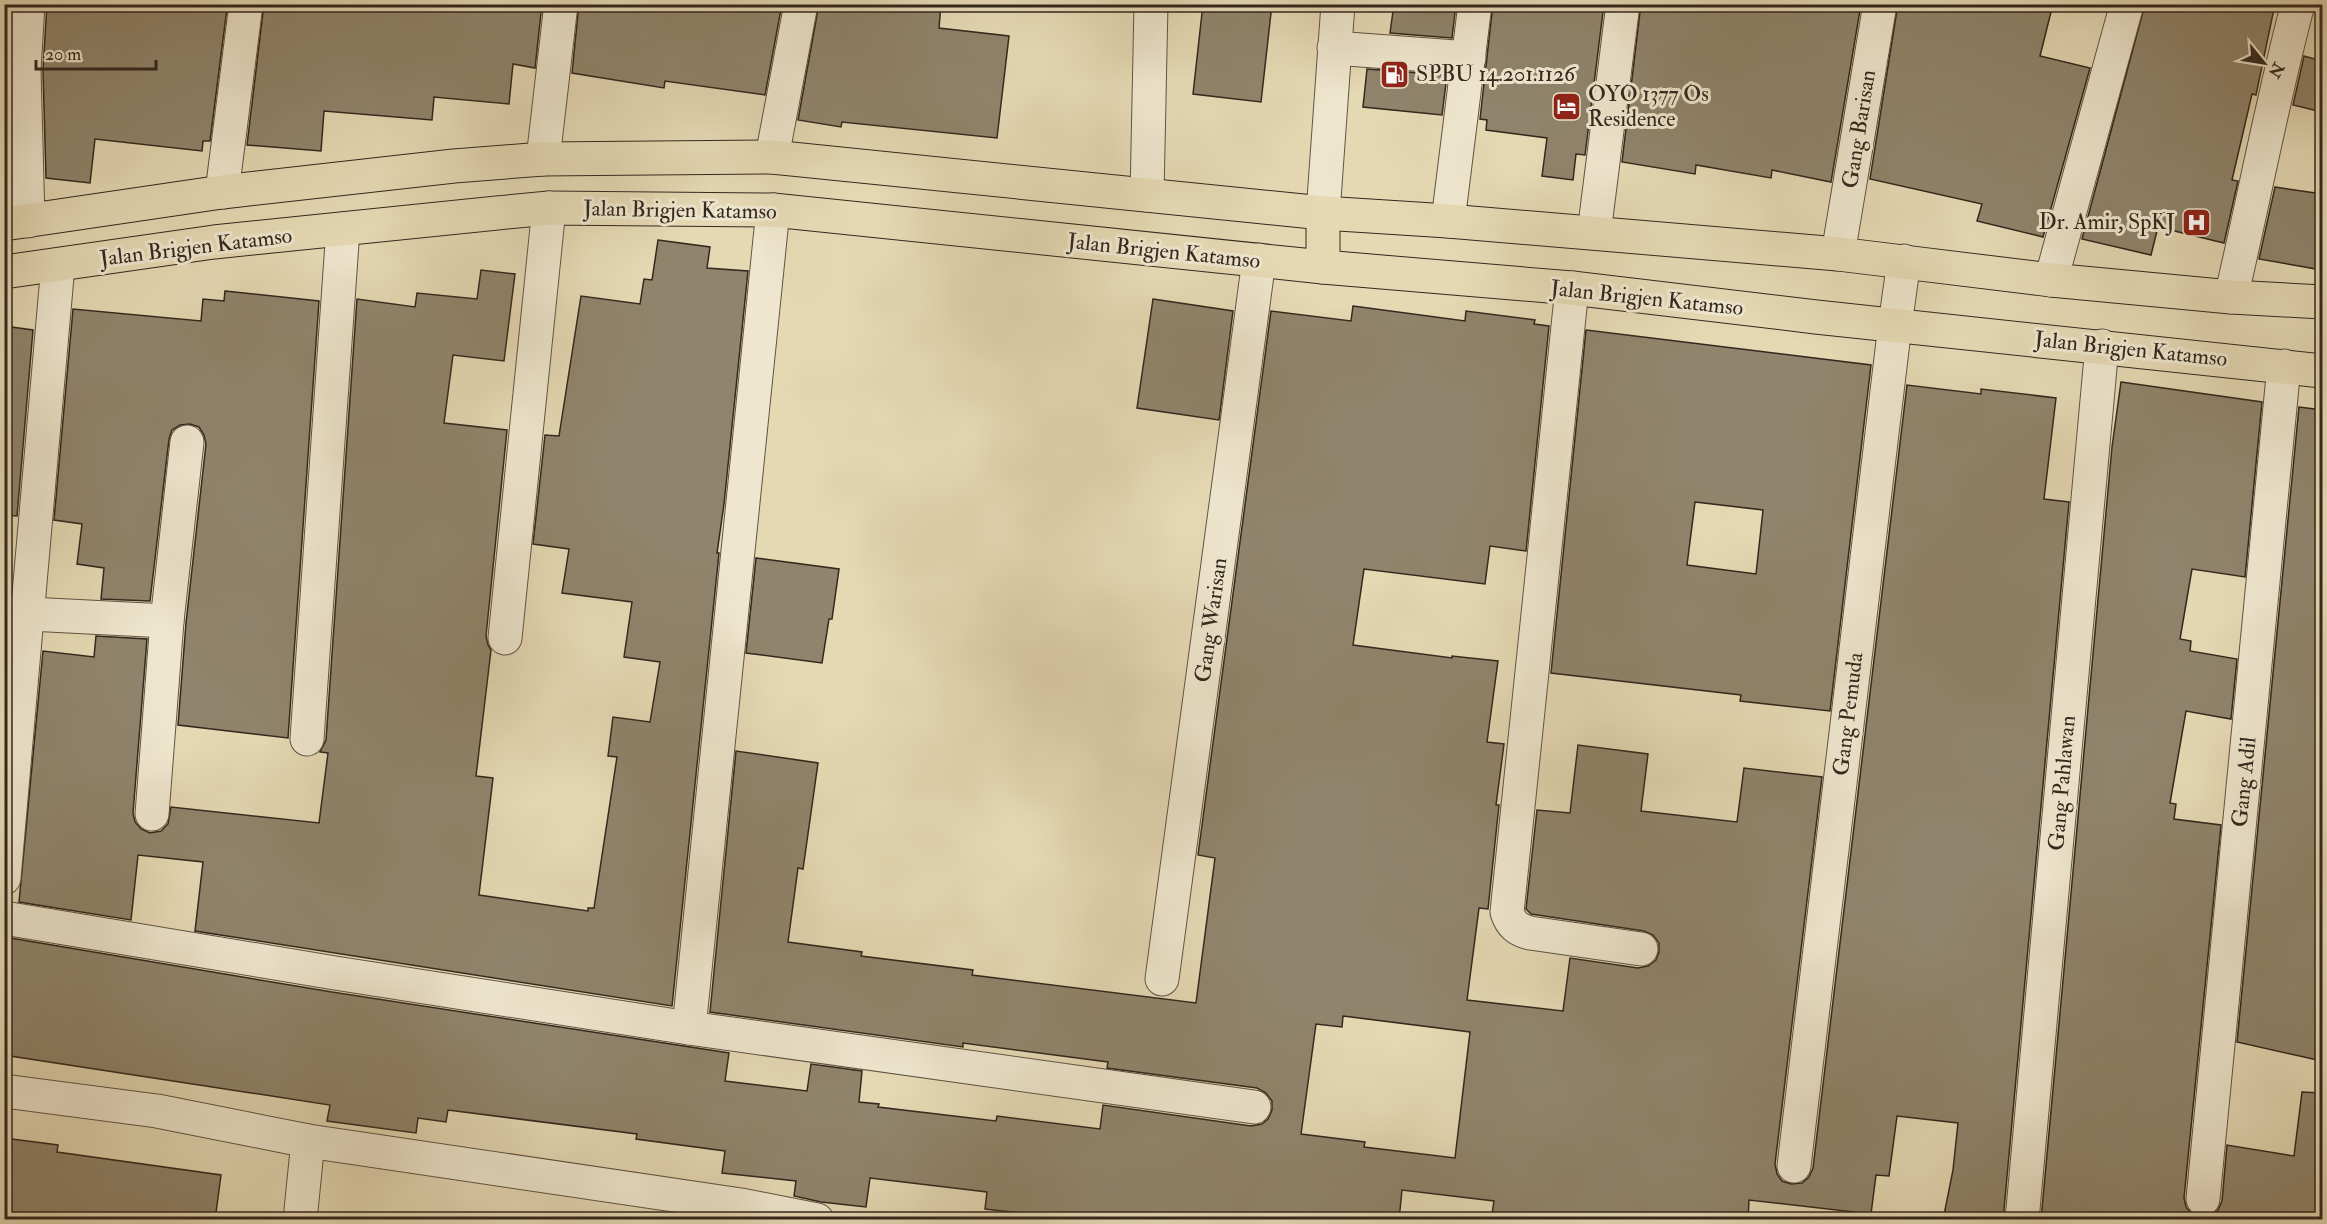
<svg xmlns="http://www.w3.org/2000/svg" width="2327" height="1224" viewBox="0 0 2327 1224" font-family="'IM FELL Double Pica',serif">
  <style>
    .building { fill: #90846c; stroke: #33271e; stroke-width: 1.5; fill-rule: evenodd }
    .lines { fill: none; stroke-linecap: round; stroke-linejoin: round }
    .minor-casing { stroke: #605444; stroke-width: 35 }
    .major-casing { stroke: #33271e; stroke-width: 35 }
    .minor { stroke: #eee6ce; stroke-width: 33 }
    .major { stroke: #e5d9b4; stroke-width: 33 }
    .labels { text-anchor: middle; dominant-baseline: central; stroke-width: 6; stroke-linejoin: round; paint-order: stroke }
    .poi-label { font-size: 22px; fill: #33271e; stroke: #eee6ce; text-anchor: start }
    .street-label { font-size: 22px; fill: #33271e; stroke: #eee6ce }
  </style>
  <rect width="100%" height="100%" fill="#e5d9b4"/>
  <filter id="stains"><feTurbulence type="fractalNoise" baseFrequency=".00333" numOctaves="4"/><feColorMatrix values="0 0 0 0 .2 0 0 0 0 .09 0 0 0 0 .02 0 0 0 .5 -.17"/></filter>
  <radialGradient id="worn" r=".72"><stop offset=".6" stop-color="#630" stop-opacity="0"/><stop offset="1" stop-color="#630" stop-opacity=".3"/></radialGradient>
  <g class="building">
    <polygon points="4,4 9,4 5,70 8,164 4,164"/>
    <polygon points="47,4 198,4 227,8 210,141 203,141 202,151 95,139 90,183 46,178 43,70"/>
    <polygon points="264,4 542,4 535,68 513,64 509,104 434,97 432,120 324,111 321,151 247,145"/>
    <polygon points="579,4 782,4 765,95 665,81 664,88 572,73"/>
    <polygon points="819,4 941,4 939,28 1009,36 997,138 842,122 841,127 798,120"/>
    <polygon points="1203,4 1272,4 1261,102 1193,94"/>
    <polygon points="1394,4 1456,4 1452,38 1390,33"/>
    <polygon points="1493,4 1604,4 1585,155 1576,154 1573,180 1542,176 1547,138 1486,130 1487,120 1480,119"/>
    <polygon points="1641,4 1861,4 1831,182 1772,170 1771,178 1696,165 1695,174 1622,162"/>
    <polygon points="1898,4 2053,4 2040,56 2090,68 2043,237 1977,221 1982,204 1870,179"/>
    <polygon points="2145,4 2275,4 2256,95 2252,94 2232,180 2238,181 2224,243 2158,227 2151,255 2082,239"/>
    <polygon points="2304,56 2322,61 2322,112 2293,105"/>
    <polygon points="1367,69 1447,75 1442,115 1363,107"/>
    <polygon points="2275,187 2322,194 2322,270 2259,259"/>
    <polygon points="658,240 710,247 707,268 748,271 724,504 717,553 719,553 672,1006 195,931 203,862 138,855 131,920 19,902 43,651 94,657 96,636 147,639 133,813 135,822 141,829 150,833 161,831 168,824 171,807 319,823 328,753 320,752 326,740 357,299 415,307 417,293 477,299 481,270 515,274 504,361 453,355 444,423 507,430 486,636 488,645 491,650 476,776 493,778 479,895 588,911 588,908 594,908 617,757 608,756 613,717 650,722 660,662 624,657 632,602 562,593 569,549 533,544 545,435 559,436 581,296 640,304 644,279 652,280"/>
    <polygon points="225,291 319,301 288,738 178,725 186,623 206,444 204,435 199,427 190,424 180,425 172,430 169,439 150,601 101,599 104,568 77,564 82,524 54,520 73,309 201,321 203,299 224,301"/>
    <polygon points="1153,299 1233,311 1219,420 1137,408"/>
    <path d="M1353,306L1465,321L1466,311L1535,320L1534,324L1549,326L1526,551L1490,546L1485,584L1364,569L1353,645L1452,658V656L1498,661L1487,742L1504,744L1496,805H1499L1488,909L1479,908L1467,1000L1563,1011L1570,958L1638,968L1648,966L1656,960L1659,952V943L1653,935L1644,931L1531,914L1526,909L1537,810L1570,813L1578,745L1648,754L1641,811L1737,822L1744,768L1822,777L1775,1164L1777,1174L1782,1181L1791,1184L1802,1183L1809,1177L1813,1168L1907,385L1981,394V389L2056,398L2044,499L2069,502L2003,1220H1943L1953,1170L1958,1123L1897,1116L1889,1176L1876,1175L1871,1214L1749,1200L1748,1220H1500L1501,1215L1492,1214L1494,1201L1402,1190L1399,1220H1084L985,1209L987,1192L870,1178L866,1207L821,1202L794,1196L796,1181L722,1173L725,1151L636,1139L637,1134L448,1110L446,1122L418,1118L416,1133L327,1121L330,1105L4,1055V937L332,992L729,1053L725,1081L807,1091L811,1064L862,1071L859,1102L879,1104L878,1107L996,1121L997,1116L1100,1129L1103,1105L1251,1126L1262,1124L1268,1119L1272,1110V1101L1266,1093L1257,1088L1107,1068L1108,1062L963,1043V1047L710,1012L736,751L818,763L803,869L798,868L788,942L862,952L861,956L973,970L972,975L1196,1003L1215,858L1198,855L1271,311L1351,321ZM1343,1016L1470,1032L1455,1158L1364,1147L1365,1142L1301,1134L1316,1024L1342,1027Z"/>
    <polygon points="4,326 33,330 17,516 4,515"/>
    <path d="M1586,330L1871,365L1830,711L1740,701L1741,695L1551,673ZM1695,502L1763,510L1756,574L1687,565Z"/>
    <polygon points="2121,382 2262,402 2245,577 2192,569 2180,639 2191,641 2190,651 2237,659 2231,719 2186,711 2170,803 2176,804 2174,819 2221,825 2184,1198 2186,1207 2193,1215 2201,1218 2210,1216 2218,1210 2222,1201 2227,1145 2294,1156 2302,1092 2322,1093 2322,1220 2041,1220 2112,447"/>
    <polygon points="2299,407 2322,410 2322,1061 2237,1042"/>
    <polygon points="756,558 839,569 832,619 829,619 822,663 746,653"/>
    <polygon points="4,1138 58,1145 57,1152 221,1175 215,1220 4,1220"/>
  </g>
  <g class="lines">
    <defs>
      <g id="minor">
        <polyline points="1334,48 1469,58"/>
        <polyline points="772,157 801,4"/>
        <polyline points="543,159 561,4"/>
        <polyline points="222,192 246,4"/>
        <polyline points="1147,195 1151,4"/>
        <polyline points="1323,213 1338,4"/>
        <polyline points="28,221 24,70 28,4"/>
        <polyline points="1448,221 1475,4"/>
        <polyline points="1594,233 1623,4"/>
        <polyline points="1838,254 1880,4"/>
        <polyline points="2051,280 2127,4"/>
        <path d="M1572,288L1507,912C1511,925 1518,930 1530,933L1641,949"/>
        <path d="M2231,297C2254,200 2272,101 2298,4"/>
        <polyline points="29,614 167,621"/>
        <polyline points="505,638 549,208"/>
        <polyline points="307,739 343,229"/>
        <polyline points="152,814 167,621 187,442"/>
        <polyline points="4,878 58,265"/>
        <polyline points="4,918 335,973 689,1028 1254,1107"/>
        <polyline points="1162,979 1259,260"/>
        <polyline points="689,1028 773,210"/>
        <polyline points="4,1091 157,1111 308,1141 741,1205 817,1220"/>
        <polyline points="1794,1166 1895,325 1904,261"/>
        <polyline points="2203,1199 2284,366"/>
        <polyline points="300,1220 308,1141"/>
        <polyline points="2022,1220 2102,346"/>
      </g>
      <g id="major">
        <polyline points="1323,213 1323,267"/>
        <polyline points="4,224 222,192 454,166 543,159 772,157 1323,213 1448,221 1838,254 2051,280 2231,297 2322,302"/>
        <polyline points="4,272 214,242 497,213 549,208 773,210 1323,267 1572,288 1816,317 2322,371"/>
      </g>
    </defs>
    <use href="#minor" class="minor-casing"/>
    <use href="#major" class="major-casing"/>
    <use href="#minor" class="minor"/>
    <use href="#major" class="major"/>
  </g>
  <defs>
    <symbol id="fuel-square" viewBox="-11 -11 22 22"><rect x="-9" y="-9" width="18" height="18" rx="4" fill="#8f2418" stroke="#eee6ce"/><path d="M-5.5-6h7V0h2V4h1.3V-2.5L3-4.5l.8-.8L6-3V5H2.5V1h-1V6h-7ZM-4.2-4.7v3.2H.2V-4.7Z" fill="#fff"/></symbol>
    <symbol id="hotel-square" viewBox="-11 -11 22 22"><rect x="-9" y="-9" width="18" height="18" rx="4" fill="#8f2418" stroke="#eee6ce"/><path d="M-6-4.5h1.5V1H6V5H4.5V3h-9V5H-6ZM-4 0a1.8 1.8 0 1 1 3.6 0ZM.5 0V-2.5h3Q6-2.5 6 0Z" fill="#fff"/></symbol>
    <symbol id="hospital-square" viewBox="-11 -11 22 22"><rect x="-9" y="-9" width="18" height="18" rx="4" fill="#8f2418" stroke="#eee6ce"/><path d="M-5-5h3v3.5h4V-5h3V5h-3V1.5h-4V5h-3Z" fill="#fff"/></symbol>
  </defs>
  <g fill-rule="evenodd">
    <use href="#fuel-square" x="1378" y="58" width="33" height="33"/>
    <use href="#hotel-square" x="1550" y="90" width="33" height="33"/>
    <use href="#hospital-square" x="2180" y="206" width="33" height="33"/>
  </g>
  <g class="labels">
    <g class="poi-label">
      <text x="1416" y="74">SPBU 14.201.1126</text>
      <text x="1588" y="94">OYO 1377 Os<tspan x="1588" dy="25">Residence</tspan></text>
      <text x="2175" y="222" text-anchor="end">Dr. Amir, SpKJ</text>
    </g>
    <g class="street-label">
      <text transform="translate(1859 129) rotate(-81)">Gang Barisan</text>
      <text transform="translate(680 210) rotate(1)">Jalan Brigjen Katamso</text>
      <text transform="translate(196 247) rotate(-7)">Jalan Brigjen Katamso</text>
      <text transform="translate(1164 251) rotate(6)">Jalan Brigjen Katamso</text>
      <text transform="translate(1647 298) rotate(6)">Jalan Brigjen Katamso</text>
      <text transform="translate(2131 349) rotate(6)">Jalan Brigjen Katamso</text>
      <text transform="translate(1211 620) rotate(-82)">Gang Warisan</text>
      <text transform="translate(1848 714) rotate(-83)">Gang Pemuda</text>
      <text transform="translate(2244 782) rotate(-84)">Gang Adil</text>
      <text transform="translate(2062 783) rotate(-85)">Gang Pahlawan</text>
    </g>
  </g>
  <rect width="2327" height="1224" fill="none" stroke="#e5d9b4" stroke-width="24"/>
  <rect x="6" y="6" width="2315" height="1212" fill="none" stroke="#33271e" stroke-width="3"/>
  <rect x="12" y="12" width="2303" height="1200" fill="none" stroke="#33271e" stroke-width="1.5"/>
  <g transform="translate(2264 63) rotate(120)" stroke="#eee6ce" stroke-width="4.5" paint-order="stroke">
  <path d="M0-4.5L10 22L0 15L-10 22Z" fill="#33271e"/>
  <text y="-9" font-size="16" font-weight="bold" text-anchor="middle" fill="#33271e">N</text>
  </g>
  <path d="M36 60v9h120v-9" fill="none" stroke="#33271e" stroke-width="3"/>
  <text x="45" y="60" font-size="18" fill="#33271e" stroke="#eee6ce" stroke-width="4.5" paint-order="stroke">20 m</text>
  <rect width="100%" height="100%" filter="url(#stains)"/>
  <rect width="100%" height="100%" fill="url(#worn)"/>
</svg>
